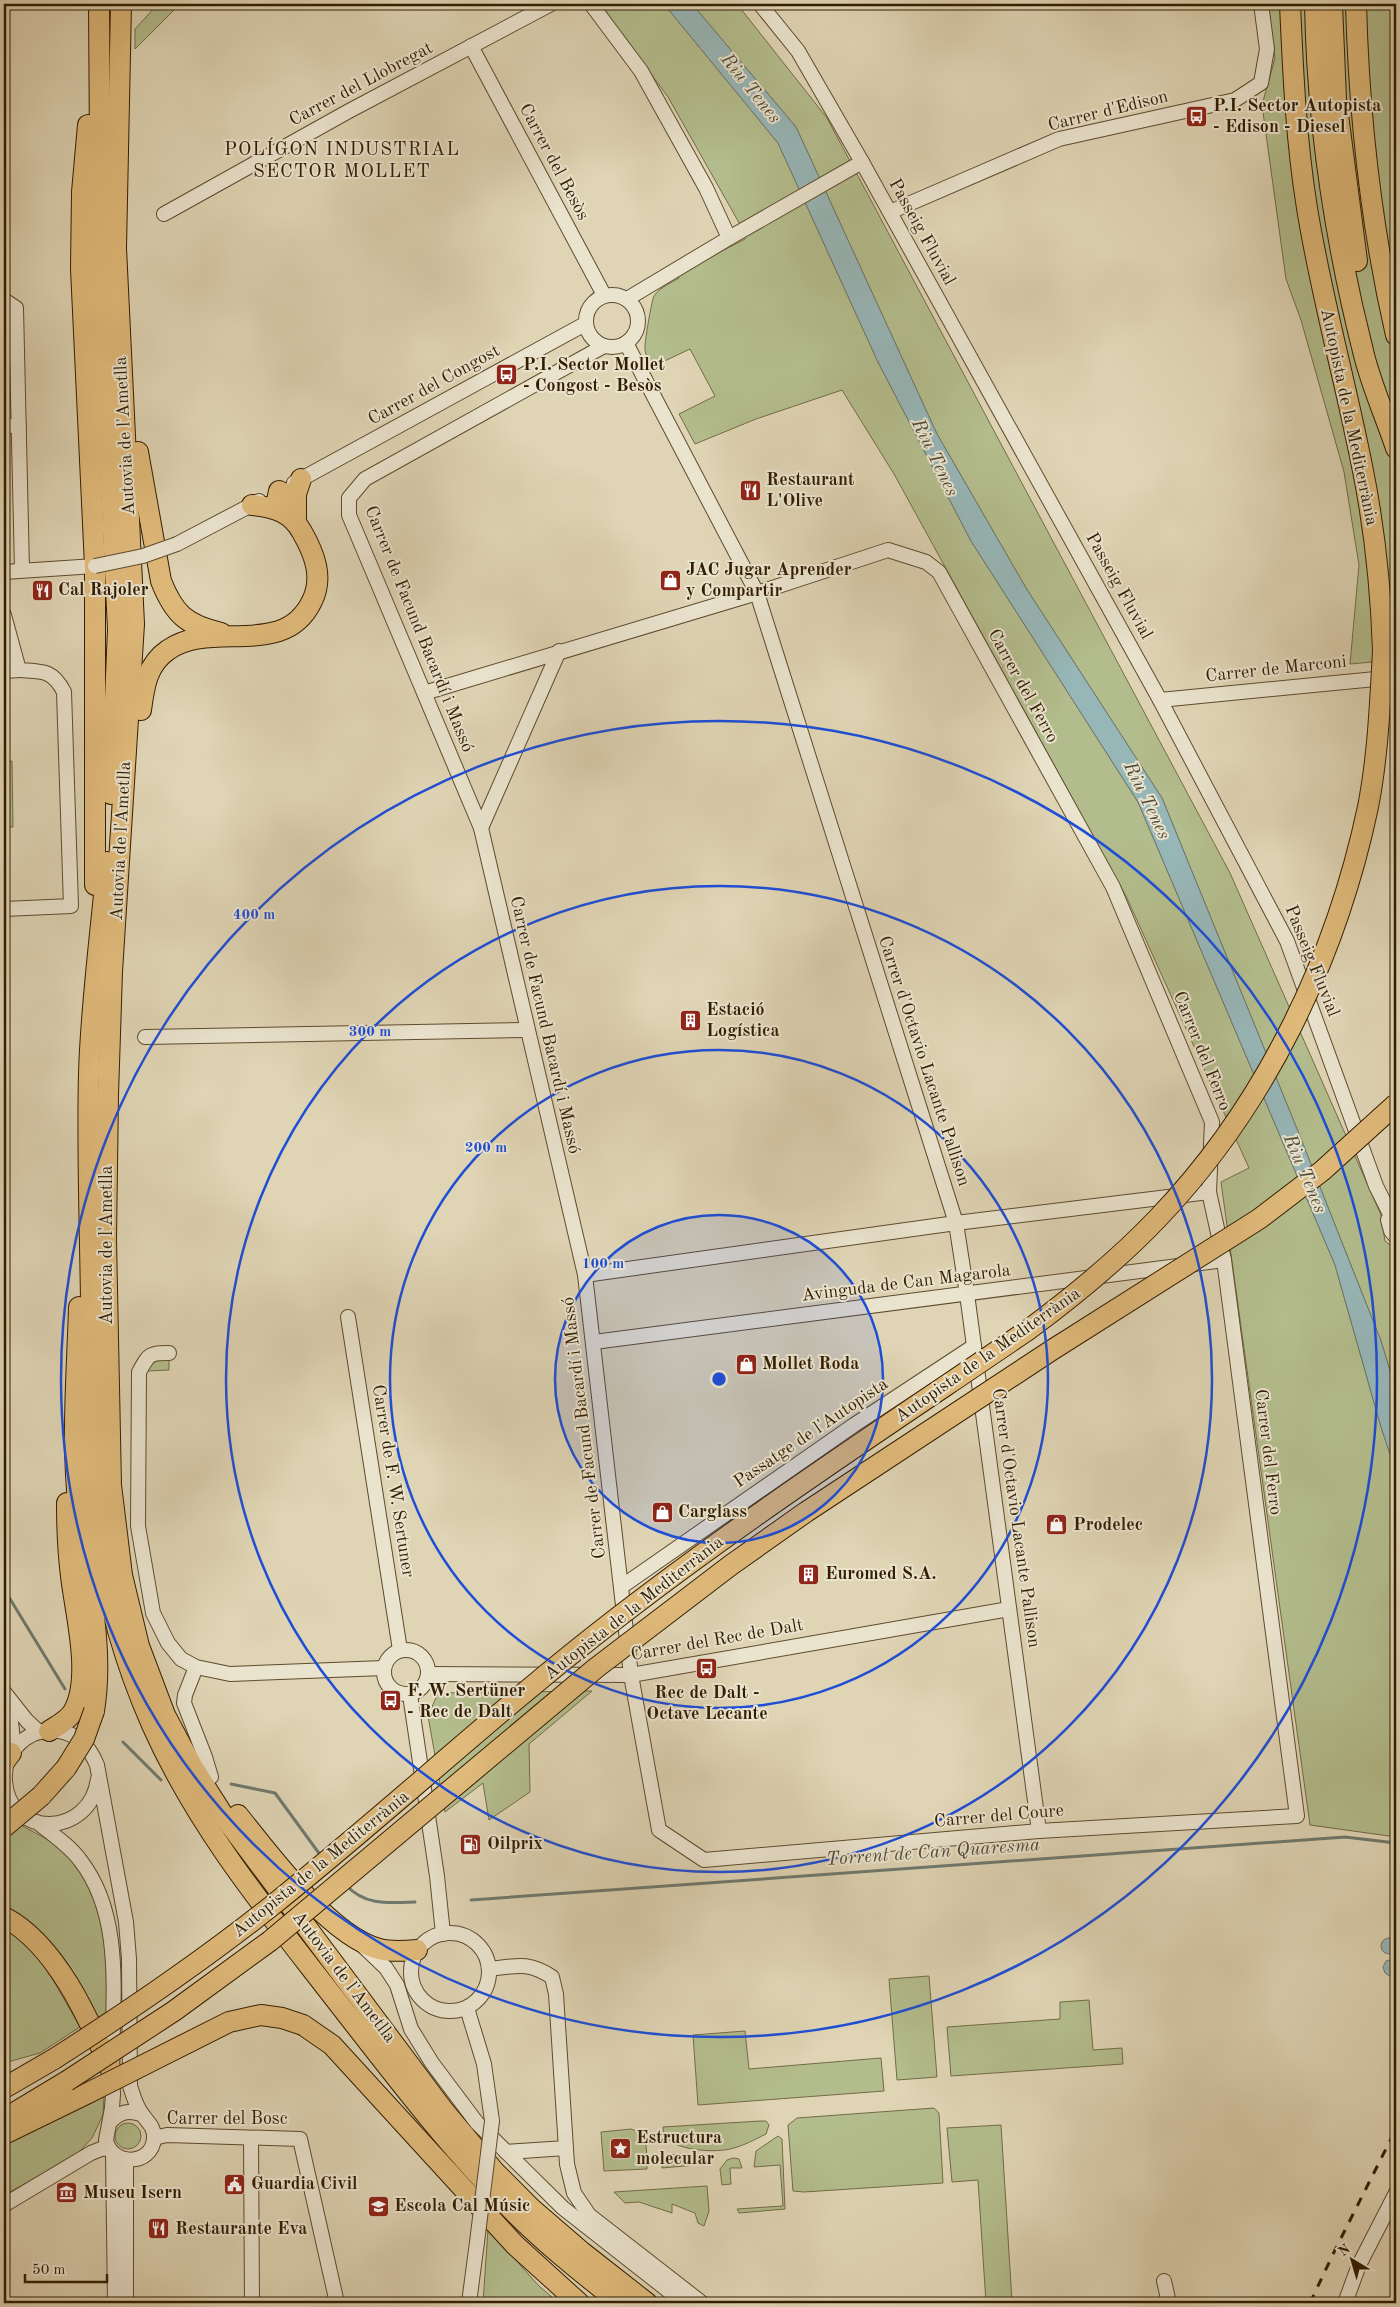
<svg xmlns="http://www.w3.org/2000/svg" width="1400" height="2307" viewBox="0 0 1400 2307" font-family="'Old Standard TT',serif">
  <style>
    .green { fill: #b3bc8c; stroke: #726c46 }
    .water { fill: #97b6b7; stroke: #6f796e }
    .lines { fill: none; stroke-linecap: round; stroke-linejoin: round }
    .stream { stroke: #6f796e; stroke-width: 3 }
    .minor-casing { stroke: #5d4b2d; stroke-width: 16 }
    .highway-casing { stroke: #321d00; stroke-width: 22 }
    .minor { stroke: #eae3ce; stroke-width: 14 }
    .highway { stroke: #e0ba7a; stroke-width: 20 }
    .rail { stroke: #321d00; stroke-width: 3; stroke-dasharray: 9 9; stroke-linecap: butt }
    .minor-bridge-casing { stroke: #5d4b2d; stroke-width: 16; stroke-linecap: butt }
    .highway-bridge-casing { stroke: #321d00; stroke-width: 22; stroke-linecap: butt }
    .minor-bridge { stroke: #eae3ce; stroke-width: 14 }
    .highway-bridge { stroke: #e0ba7a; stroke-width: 20 }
    .ring { fill: none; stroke: #1d4ed8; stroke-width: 2.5 }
    .labels { text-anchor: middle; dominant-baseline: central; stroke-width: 4; stroke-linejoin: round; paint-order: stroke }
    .street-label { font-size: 18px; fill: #321d00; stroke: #eae3ce }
    .poi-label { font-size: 18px; font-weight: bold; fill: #321d00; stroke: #eae3ce; text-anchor: start }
    .water-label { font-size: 19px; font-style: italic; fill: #504b37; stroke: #eae3ce }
    .neighbourhood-label { font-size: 19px; letter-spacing: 1px; fill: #321d00; stroke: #eae3ce }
    .centre { fill: #1d4ed8; stroke: #eae3ce; stroke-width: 2.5 }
    .ring-label { font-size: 15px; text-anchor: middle; font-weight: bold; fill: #1d4ed8; stroke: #eae3ce; stroke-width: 4; stroke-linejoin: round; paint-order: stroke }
  </style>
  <rect width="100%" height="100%" fill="#dfd4b4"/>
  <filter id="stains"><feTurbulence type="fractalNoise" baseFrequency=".004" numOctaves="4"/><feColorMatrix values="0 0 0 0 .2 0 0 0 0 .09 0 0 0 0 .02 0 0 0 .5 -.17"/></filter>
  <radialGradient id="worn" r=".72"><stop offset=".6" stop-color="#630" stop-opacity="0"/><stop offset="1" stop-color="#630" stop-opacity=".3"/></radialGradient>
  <g class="green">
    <polygon points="158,4 180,4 135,49 135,29"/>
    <path d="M599,4H664L778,143L878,362L971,541L1138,802L1335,1265L1381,1427L1396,1472V1837L1310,1825L1221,1182L1249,1168L1126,896L894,474L842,390L756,419L695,444L679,414L715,396L690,349L652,367C650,361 645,355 645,349C644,344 652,299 654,296C659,288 671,283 679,278L678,274L745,239L742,228L668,97Z"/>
    <polygon points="692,4 737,4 827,118 1230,873 1381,1215 1385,1241 1396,1249 1396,1390 1381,1341 1297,1129 1162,798 1026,588 937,434 796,127"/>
    <polygon points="1268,4 1396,4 1396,660 1350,664 1359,565 1344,472 1301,320 1286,279 1262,105 1275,58"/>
    <polygon points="4,761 12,761 13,827 4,827"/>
    <polygon points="159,1359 169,1359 169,1370 148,1371 150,1366"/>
    <polygon points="592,1691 529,1744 530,1792 489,1820 483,1783 445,1812 428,1716 438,1693"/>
    <path d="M19,1824C33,1832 49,1839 62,1850C111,1888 107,1955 109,2011L93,2020L4,1910V1835Z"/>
    <polygon points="4,1926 33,1949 56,1985 80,2027 40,2053 4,2063"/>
    <polygon points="929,1976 937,2077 897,2080 889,1979"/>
    <polygon points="1089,2000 1093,2050 1122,2048 1123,2064 951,2076 947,2027 1060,2019 1060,2002"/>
    <polygon points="745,2031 749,2069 881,2058 884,2091 698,2105 693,2035"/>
    <polygon points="104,2097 103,2115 92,2138 79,2152 63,2164 4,2195 4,2145"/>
    <polygon points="934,2108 939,2113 943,2183 804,2192 793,2191 788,2125 797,2118"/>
    <path d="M760,2121H766L769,2125L766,2134C754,2140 743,2146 730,2149C713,2153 662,2151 663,2127Z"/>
    <circle cx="128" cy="2136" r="13"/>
    <polygon points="1001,2125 1012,2301 1005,2303 986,2303 978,2180 952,2182 947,2128"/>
    <path d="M631,2129C650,2135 646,2151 647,2169L604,2171L601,2132Z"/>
    <polygon points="778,2136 782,2139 785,2209 739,2213 737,2209 783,2206 780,2165 754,2167 756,2151"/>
    <polygon points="680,2154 706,2158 707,2164 662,2168 663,2160 669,2155"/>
    <polygon points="733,2158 739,2159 742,2168 730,2168 731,2184 722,2185 720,2169 727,2160"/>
    <polygon points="707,2186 709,2211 704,2226 698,2223 695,2213 672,2204 672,2213 639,2202 625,2203 614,2192"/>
    <polygon points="488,2229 539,2286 559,2303 483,2303"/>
  </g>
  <g class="water">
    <polygon points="664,4 692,4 796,127 937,434 1026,588 1162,798 1297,1129 1381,1341 1396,1390 1396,1472 1381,1427 1335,1265 1138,802 971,541 878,362 778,143"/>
    <circle cx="1389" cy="1946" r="8"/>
    <polygon points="1393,1959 1396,1961 1396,1976 1391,1977 1385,1973 1383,1967 1386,1961"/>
  </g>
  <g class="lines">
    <g class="stream">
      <polyline points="4,1589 65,1689"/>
      <polyline points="123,1742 161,1780"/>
      <polyline points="231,1784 275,1793 321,1856"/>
      <path d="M346,1885C365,1906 389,1903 415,1902"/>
      <polyline points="471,1900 1345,1837 1396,1843"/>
    </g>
    <defs>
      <g id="minor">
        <polyline points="591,4 641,71 706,188 729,238"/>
        <polyline points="760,4 798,51 862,162 1160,700 1287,941 1376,1186 1390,1214"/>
        <polyline points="471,46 604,295"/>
        <polyline points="890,212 1059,139 1235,100 1261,83 1267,49 1261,4"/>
        <polyline points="164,214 349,111 551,4"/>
        <circle cx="612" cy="321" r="26"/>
        <polyline points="627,299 729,238 862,162"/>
        <polyline points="4,300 16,308 22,570"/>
        <polyline points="626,343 757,593 956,1223 967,1294 1039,1831"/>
        <polyline points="4,426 19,426"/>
        <polyline points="294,483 585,324"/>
        <polyline points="177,544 259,501"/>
        <polyline points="4,572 95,566"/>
        <path d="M4,615L19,670C42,671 53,670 64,692L71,906L4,909"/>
        <polyline points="4,671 19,670"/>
        <polyline points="424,693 757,593 888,550 926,562 939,572 1113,887 1212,1122 1209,1192 1224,1260 1297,1816 1039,1831 704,1860 659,1830 631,1675 585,1275 481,828 349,515 349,498 365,479 604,346"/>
        <polyline points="1160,700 1396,677"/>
        <polyline points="481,828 559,651"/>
        <polyline points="145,1037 526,1030"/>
        <polyline points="1396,1207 1388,1220 1391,1231 1396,1237"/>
        <polyline points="585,1275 956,1223 1209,1192"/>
        <polyline points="348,1317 400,1650"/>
        <polyline points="594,1342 1224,1260"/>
        <path d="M169,1353C149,1353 149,1354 139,1372L138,1526L153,1613L168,1643L181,1659L196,1667L230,1674L384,1668"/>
        <polyline points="621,1587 854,1425 974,1346"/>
        <circle cx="406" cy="1672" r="22"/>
        <polyline points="196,1667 185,1695 184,1703 205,1757 211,1777"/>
        <polyline points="429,1674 631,1675 1009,1609"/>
        <polyline points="4,1692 27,1721 39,1732"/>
        <polyline points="410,1695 437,1876 443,1934"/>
        <polyline points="4,1699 11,1722 14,1749"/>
        <path d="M37,1822C52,1834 69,1845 80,1860C130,1924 108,2018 113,2094L112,2108L106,2140C111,2166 152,2167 154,2138C155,2126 145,2120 140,2111C135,2103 133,2095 130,2086L129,1959L126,1922L97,1765C90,1748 78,1734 59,1731C43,1729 28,1734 17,1746C8,1755 4,1768 5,1781C9,1839 90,1838 98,1779"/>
        <circle cx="450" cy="1972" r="39"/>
        <polyline points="364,1947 386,1968 397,1985 411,2029 432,2063 477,2123 563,2208 684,2303"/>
        <path d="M489,1969C516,1966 528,1961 552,1977L556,1994L567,2164L574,2193L589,2215L702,2303"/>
        <polyline points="467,2008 484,2064 492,2121"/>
        <path d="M110,2122C120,2112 127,2110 141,2114"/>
        <polyline points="154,2138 167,2135 300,2139 337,2303"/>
        <polyline points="251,2138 252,2303"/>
        <polyline points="506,2152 566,2148"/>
        <polyline points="113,2154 115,2303"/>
        <polyline points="126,2160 126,2303"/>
        <polyline points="4,2205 91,2153 101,2149 109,2148"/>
        <polyline points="1164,2281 1169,2303"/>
        <polyline points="469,2303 477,2242"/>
        <polyline points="1345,2303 1359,2265 1396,2193"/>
      </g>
      <g id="highway">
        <polyline points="99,4 101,297 118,629 111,794"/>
        <polyline points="121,4 116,248 134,624 112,972 108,1095 106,1239 111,1485 122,1575 139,1646 165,1715 192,1766 225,1818 444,2111 494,2171 531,2208 582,2252 647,2303"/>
        <path d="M1290,4C1293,72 1296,140 1307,208C1321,296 1346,383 1363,471C1375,531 1381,591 1383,651"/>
        <path d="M1315,4C1317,122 1335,241 1364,355C1372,387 1386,418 1396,448"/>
        <polyline points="1332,4 1336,99 1357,261"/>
        <path d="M1356,4C1359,115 1371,227 1396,335"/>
        <polyline points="88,125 82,192 81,269 95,566 95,885"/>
        <path d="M138,452L161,581C174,614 186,625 221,633"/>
        <polyline points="281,510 277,501 279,491 286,494 295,504"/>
        <polyline points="296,522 296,494 301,479"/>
        <path d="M141,710C144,687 147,664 168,650C212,619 284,660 312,601C324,577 314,553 302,532C291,512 274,507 252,505"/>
        <path d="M107,862C101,933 91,1003 89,1073C87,1149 90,1226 91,1301C92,1380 90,1459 99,1537C107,1601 126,1666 152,1725C199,1831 272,1917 342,2008C395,2076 448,2146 509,2207C543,2242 582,2273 620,2303"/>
        <path d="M79,1307C77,1375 71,1443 79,1511C86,1578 105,1643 94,1711"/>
        <path d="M49,1731C58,1725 67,1721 73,1712C93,1678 75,1613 71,1576C68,1552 67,1527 67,1503"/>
        <polyline points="4,1762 11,1753"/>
        <polyline points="41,1796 66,1768"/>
        <path d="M238,1815C270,1855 330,1936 379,1949C391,1952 405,1951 417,1950"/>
        <path d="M4,1917C56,1944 89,2019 111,2070"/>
        <polyline points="303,2025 332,2045 515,2245 579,2303"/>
        <polyline points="4,2088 54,2059"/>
        <polyline points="4,2119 67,2081"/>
        <polyline points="4,2134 88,2093"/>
      </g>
    </defs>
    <use href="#minor" class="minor-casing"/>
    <use href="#highway" class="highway-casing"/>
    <use href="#minor" class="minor"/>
    <use href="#highway" class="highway"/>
    <polyline class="rail" points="1310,2303 1335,2250 1396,2129"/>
    <defs>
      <g id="minor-bridge">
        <polyline points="95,566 143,556 177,544"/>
        <polyline points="477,2242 492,2121"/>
      </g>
      <g id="highway-bridge">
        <polyline points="66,1768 84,1739 94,1711"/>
        <polyline points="4,1827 41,1796"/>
        <path d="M54,2059C129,2011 204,1960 274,1904C390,1811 499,1709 617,1618C749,1516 890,1424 1028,1330C1074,1296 1118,1260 1158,1218C1266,1105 1336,958 1368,807C1378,756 1380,703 1383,651"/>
        <polyline points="67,2081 174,2011 270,1941 596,1668 731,1565 806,1512 1052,1350 1259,1219 1322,1171 1396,1104"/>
        <polyline points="88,2093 229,2022 261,2015 282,2018 303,2025"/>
      </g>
    </defs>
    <use href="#minor-bridge" class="minor-bridge-casing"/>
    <use href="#highway-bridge" class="highway-bridge-casing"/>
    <use href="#minor-bridge" class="minor-bridge"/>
    <use href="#highway-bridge" class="highway-bridge"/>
  </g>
  <circle cx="719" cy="1379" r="164" fill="#1d4ed8" fill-opacity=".12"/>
  <g class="ring">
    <circle cx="719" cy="1379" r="164"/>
    <circle cx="719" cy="1379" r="329"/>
    <circle cx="719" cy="1379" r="493"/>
    <circle cx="719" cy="1379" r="658"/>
  </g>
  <defs>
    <symbol id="bus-square" viewBox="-11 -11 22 22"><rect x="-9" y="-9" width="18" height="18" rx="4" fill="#8f2418" stroke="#eae3ce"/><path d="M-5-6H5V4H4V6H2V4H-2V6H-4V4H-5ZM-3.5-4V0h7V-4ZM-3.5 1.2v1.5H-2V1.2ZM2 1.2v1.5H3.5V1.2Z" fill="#fff"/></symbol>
    <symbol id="restaurant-square" viewBox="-11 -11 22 22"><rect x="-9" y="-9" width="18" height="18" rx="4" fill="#8f2418" stroke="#eae3ce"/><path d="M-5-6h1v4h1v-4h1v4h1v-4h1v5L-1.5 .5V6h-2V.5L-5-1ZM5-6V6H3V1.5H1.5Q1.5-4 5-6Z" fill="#fff"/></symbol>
    <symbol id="shop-square" viewBox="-11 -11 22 22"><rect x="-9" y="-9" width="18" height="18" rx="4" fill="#8f2418" stroke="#eae3ce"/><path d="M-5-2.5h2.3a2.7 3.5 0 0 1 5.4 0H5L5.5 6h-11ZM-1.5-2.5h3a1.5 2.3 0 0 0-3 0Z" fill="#fff"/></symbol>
    <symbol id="building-square" viewBox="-11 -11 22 22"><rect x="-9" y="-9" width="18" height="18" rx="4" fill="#8f2418" stroke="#eae3ce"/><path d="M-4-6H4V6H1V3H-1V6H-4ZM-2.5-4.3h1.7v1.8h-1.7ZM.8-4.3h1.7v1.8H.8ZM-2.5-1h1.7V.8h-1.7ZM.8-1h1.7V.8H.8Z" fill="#fff"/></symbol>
    <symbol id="fuel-square" viewBox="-11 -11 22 22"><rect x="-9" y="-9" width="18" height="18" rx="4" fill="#8f2418" stroke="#eae3ce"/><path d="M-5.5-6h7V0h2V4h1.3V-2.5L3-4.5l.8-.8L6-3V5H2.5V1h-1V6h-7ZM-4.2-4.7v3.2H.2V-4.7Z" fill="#fff"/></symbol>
    <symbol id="sight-square" viewBox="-11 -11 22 22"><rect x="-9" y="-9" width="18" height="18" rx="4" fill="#8f2418" stroke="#eae3ce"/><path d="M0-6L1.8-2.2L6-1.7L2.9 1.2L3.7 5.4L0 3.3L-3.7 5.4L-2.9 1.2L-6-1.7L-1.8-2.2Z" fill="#fff"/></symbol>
    <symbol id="civic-square" viewBox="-11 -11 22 22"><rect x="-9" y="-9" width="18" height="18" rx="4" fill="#8f2418" stroke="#eae3ce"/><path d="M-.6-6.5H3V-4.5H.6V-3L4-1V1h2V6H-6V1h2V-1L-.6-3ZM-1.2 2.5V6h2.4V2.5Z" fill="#fff"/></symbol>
    <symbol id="museum-square" viewBox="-11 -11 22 22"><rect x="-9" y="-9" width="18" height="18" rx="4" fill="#8f2418" stroke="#eae3ce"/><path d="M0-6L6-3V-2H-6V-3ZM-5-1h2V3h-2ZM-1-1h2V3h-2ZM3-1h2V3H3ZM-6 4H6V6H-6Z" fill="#fff"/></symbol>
    <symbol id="school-square" viewBox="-11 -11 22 22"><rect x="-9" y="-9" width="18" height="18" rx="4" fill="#8f2418" stroke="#eae3ce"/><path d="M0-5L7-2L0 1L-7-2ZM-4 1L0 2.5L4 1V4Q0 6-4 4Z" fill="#fff"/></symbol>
  </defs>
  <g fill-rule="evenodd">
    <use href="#bus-square" x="1184" y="104" width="25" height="25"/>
    <use href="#bus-square" x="494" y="362" width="25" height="25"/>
    <use href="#restaurant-square" x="738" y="478" width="25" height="25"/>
    <use href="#shop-square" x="658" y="568" width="25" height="25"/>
    <use href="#restaurant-square" x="30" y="578" width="25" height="25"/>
    <use href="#building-square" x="678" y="1008" width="25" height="25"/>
    <use href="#shop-square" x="734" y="1352" width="25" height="25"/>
    <use href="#shop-square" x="650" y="1500" width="25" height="25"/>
    <use href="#shop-square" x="1044" y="1512" width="25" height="25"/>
    <use href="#building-square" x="796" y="1562" width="25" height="25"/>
    <use href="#bus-square" x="694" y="1656" width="25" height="25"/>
    <use href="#bus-square" x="378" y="1688" width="25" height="25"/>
    <use href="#fuel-square" x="458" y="1832" width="25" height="25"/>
    <use href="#sight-square" x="608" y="2136" width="25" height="25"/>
    <use href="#civic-square" x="222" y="2172" width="25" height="25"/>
    <use href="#museum-square" x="54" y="2180" width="25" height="25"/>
    <use href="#school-square" x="366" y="2194" width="25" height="25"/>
    <use href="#restaurant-square" x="146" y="2216" width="25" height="25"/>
  </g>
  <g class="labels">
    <g class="street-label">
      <text transform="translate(361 84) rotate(-28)">Carrer del Llobregat</text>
      <text transform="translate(1108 111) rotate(-14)">Carrer d'Edison</text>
      <text transform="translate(554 162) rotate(62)">Carrer del Besòs</text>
      <text transform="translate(922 232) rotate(61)">Passeig Fluvial</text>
      <text transform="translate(434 385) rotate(-29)">Carrer del Congost</text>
      <text transform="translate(1349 417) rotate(78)">Autopista de la Mediterrània</text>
      <text transform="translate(125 436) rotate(-93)">Autovia de l'Ametlla</text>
      <text transform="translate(1119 586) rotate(61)">Passeig Fluvial</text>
      <text transform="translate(419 629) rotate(68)">Carrer de Facund Bacardí i Massó</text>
      <text transform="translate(1276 669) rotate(-6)">Carrer de Marconi</text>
      <text transform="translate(1023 686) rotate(61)">Carrer del Ferro</text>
      <text transform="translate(121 841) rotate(-87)">Autovia de l'Ametlla</text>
      <text transform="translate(1312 961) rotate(68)">Passeig Fluvial</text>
      <text transform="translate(545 1025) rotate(77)">Carrer de Facund Bacardí i Massó</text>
      <text transform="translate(1202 1051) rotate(68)">Carrer del Ferro</text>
      <text transform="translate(924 1061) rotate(72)">Carrer d'Octavio Lacante Pallison</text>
      <text transform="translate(107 1245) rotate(-90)">Autovia de l'Ametlla</text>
      <text transform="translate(906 1283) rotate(-7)">Avinguda de Can Magarola</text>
      <text transform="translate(988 1355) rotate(-35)">Autopista de la Mediterrània</text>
      <text transform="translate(584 1428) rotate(-97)">Carrer de Facund Bacardí i Massó</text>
      <text transform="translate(811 1433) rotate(-34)">Passatge de l'Autopista</text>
      <text transform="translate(1268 1452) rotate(83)">Carrer del Ferro</text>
      <text transform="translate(393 1481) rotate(81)">Carrer de F. W. Sertuner</text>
      <text transform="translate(1016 1518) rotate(82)">Carrer d'Octavio Lacante Pallison</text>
      <text transform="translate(634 1608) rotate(-38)">Autopista de la Mediterrània</text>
      <text transform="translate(717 1640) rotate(-10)">Carrer del Rec de Dalt</text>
      <text transform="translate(999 1816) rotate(-5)">Carrer del Coure</text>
      <text transform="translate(321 1864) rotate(-39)">Autopista de la Mediterrània</text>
      <text transform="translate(344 1977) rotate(53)">Autovia de l'Ametlla</text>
      <text x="227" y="2119">Carrer del Bosc</text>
    </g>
    <g class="poi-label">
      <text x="1213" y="106">P.I. Sector Autopista<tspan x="1213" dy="21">- Edison - Diesel</tspan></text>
      <text x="523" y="365">P.I. Sector Mollet<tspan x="523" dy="21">- Congost - Besòs</tspan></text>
      <text x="766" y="480">Restaurant<tspan x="766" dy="21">L'Olive</tspan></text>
      <text x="686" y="570">JAC Jugar Aprender<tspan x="686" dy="21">y Compartir</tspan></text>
      <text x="58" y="590">Cal Rajoler</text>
      <text x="706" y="1010">Estació<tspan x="706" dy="21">Logística</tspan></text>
      <text x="762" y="1364">Mollet Roda</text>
      <text x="678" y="1512">Carglass</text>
      <text x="1073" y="1525">Prodelec</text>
      <text x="825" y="1574">Euromed S.A.</text>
      <text x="407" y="1691">F. W. Sertüner<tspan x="407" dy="21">- Rec de Dalt</tspan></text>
      <text x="707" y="1693" text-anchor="middle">Rec de Dalt -<tspan x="707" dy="21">Octave Lecante</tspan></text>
      <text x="487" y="1844">Oilprix</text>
      <text x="636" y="2138">Estructura<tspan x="636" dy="21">molecular</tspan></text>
      <text x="251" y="2184">Guardia Civil</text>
      <text x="83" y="2193">Museu Isern</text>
      <text x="394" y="2206">Escola Cal Músic</text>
      <text x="175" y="2229">Restaurante Eva</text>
    </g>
    <g class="water-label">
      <text transform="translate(750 89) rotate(51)">Riu Tenes</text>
      <text transform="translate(934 458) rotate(64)">Riu Tenes</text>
      <text transform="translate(1146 801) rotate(64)">Riu Tenes</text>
      <text transform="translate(1304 1174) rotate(67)">Riu Tenes</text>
      <text transform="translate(933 1853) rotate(-4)">Torrent de Can Quaresma</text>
    </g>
    <g class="neighbourhood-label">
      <text x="342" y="150">POLÍGON INDUSTRIAL<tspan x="342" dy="22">SECTOR MOLLET</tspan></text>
    </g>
  </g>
  <circle cx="719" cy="1379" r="8" class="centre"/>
  <g class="ring-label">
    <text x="254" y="919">400 m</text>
    <text x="370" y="1036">300 m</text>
    <text x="486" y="1152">200 m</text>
    <text x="603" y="1268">100 m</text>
  </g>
  <rect width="1400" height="2307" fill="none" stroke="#dfd4b4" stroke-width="20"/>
  <rect x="5" y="5" width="1390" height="2297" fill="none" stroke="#321d00" stroke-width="2.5"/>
  <rect x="10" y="10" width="1380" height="2287" fill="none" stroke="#321d00"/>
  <g transform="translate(1352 2260) rotate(322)" stroke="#eae3ce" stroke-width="4" paint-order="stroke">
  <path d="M0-4L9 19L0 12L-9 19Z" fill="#321d00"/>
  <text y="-8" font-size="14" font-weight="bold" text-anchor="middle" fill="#321d00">N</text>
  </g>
  <path d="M25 2274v8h82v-8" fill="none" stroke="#321d00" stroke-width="2.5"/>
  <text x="32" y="2274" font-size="15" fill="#321d00" stroke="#eae3ce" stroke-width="4" paint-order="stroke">50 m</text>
  <rect width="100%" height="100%" filter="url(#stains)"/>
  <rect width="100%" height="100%" fill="url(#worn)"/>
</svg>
